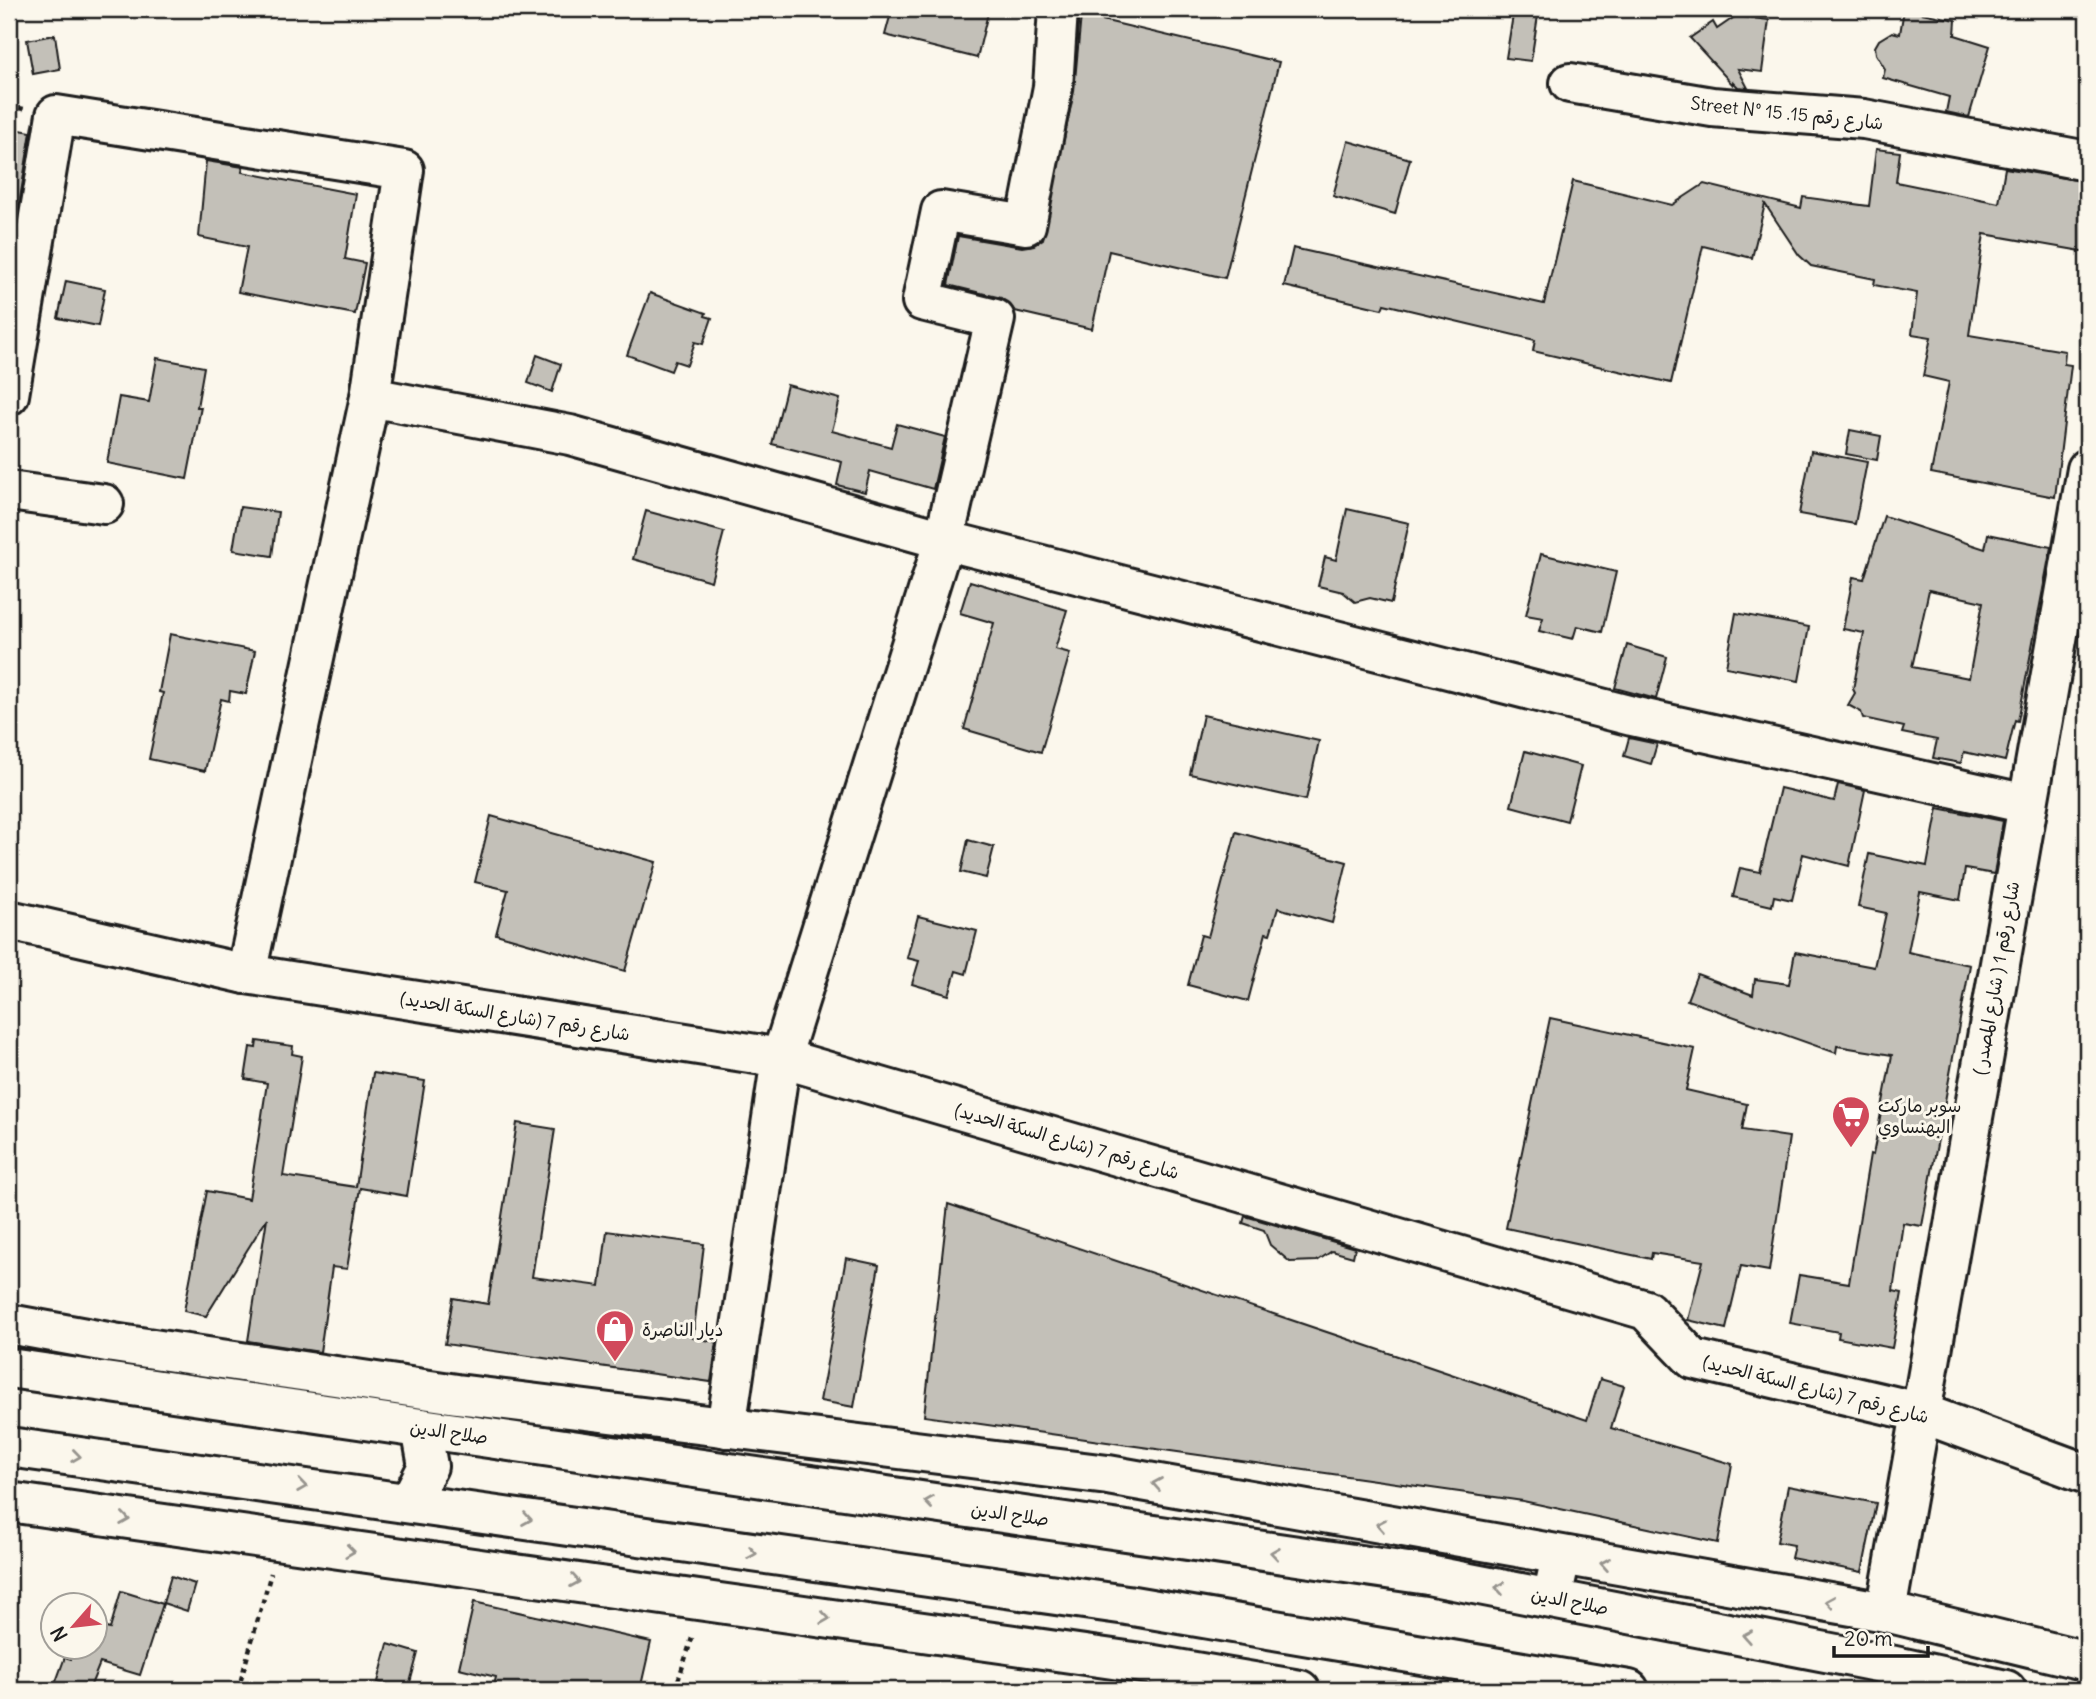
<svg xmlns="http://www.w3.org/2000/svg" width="2096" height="1699" viewBox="0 0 2096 1699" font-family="Delius,'Playpen Sans Arabic',sans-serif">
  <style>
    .building { fill: #c3c0b8; stroke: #1c1c1c; stroke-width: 2; fill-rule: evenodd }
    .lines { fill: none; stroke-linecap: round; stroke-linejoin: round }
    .minor-casing { stroke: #1c1c1c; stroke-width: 44 }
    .major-casing { stroke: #1c1c1c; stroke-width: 44 }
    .highway-casing { stroke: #1c1c1c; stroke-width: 44 }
    .path { stroke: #1c1c1c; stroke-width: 4.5; stroke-dasharray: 5 5; stroke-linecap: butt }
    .minor { stroke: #fbf7ec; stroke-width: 38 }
    .major { stroke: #fbf7ec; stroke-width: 38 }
    .highway { stroke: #fbf7ec; stroke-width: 38 }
    .oneway { stroke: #97948e }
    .labels { text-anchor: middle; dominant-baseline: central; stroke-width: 6; stroke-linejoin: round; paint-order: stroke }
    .street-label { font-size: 18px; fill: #1c1c1c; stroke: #fbf7ec }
    .poi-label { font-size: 18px; fill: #1c1c1c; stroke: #fbf7ec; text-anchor: start }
  </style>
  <rect width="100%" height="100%" fill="#fbf7ec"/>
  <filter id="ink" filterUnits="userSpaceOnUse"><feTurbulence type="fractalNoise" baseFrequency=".0143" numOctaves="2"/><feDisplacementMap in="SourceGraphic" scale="14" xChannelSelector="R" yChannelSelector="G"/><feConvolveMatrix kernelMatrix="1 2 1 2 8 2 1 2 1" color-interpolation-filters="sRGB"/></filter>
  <g filter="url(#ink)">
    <g class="building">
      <polygon points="892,9 989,9 977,58 885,35"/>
      <polygon points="1514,9 1539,9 1531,61 1506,58"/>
      <polygon points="1904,9 1917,9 1922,13 1956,20 1955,35 1990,46 1969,117 1946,112 1949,97 1883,78 1885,69 1876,54 1875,47 1879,40 1892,32 1900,34"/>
      <polygon points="1081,15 1279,62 1225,278 1109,251 1092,329 1015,311 1001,298 948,285 958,236 1022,247 1034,245 1043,239 1074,91"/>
      <polygon points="1736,16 1769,20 1762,72 1738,69 1748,88 1738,87 1733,82 1733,85 1690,38 1713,22 1717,29"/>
      <polygon points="55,35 60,69 33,74 27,40"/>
      <polygon points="9,128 31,132 12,247 9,247"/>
      <polygon points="1348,141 1410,159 1395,214 1333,196"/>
      <polygon points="1876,149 1900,152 1896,182 1999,203 2005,168 2087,182 2087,252 1984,234 1969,335 2065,351 2064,364 2071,365 2055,497 1931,473 1949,382 1923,376 1931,337 1912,334 1917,293 1874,285 1875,279 1811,266 1799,255 1765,204 1752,258 1703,246 1671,383 1533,351 1535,340 1384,304 1382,309 1284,286 1293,248 1544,304 1573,181 1672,205 1704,184 1801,208 1803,197 1869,206"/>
      <polygon points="206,161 243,167 242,172 356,194 345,259 365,263 355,314 238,292 247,247 199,237"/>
      <polygon points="66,281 105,289 98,326 58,318"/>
      <polygon points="650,293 706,313 705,316 712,318 703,344 695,342 687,365 675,361 671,371 627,355"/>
      <polygon points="537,355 561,364 552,392 528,383"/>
      <polygon points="157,358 204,367 197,407 201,407 187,479 107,463 119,397 149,402"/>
      <polygon points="787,385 840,399 832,431 891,447 897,424 945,437 933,489 870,471 865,492 837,485 842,462 772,444"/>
      <polygon points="1850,430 1881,436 1877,460 1846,454"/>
      <polygon points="1811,451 1867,462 1855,524 1799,514"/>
      <polygon points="240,507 278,512 272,556 233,550"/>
      <polygon points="1347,509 1409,523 1391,603 1370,598 1355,602 1343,592 1318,586 1325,557 1336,560"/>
      <polygon points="646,511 724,532 711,581 633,559"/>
      <path d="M1884,516L1985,549L1988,534L2051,547L2018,721L2015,720L2005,761L1964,752L1961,763L1933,758L1937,740L1902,733L1904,727L1863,718L1861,712L1848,705L1855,693L1853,689L1864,633L1843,629L1853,577L1864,579ZM1929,590L1983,602L1969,678L1912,667Z"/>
      <polygon points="1541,554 1616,572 1602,632 1577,626 1573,639 1539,631 1543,618 1526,615"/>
      <polygon points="970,581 1067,610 1055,649 1070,653 1041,752 964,729 994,623 960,613"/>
      <polygon points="1736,613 1809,627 1799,681 1726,667"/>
      <polygon points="170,634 255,651 246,694 230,691 229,701 221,699 205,771 149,759 163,693 159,692"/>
      <polygon points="1627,645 1667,657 1656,699 1615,688"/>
      <polygon points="1203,715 1319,741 1306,800 1190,774"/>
      <polygon points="1629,738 1657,744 1651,764 1624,756"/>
      <polygon points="1525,751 1581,766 1567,821 1511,806"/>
      <polygon points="1838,784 1865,790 1849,866 1803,854 1792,900 1774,896 1772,906 1733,897 1740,868 1760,872 1780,788 1834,801"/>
      <polygon points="1938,808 2003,821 1994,874 1965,869 1960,900 1920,892 1908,952 1970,965 1922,1226 1903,1223 1893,1291 1902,1293 1892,1348 1838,1338 1839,1332 1790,1323 1799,1275 1849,1283 1870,1154 1873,1155 1892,1055 1837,1046 1836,1053 1687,1000 1697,974 1753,995 1755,979 1789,984 1795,952 1874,967 1886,913 1858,907 1869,854 1927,866"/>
      <polygon points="491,816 656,862 625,971 496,934 508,890 475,882"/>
      <polygon points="1236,832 1347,862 1332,923 1278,908 1270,934 1266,933 1248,1001 1188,985 1201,935 1208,937"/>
      <polygon points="968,840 994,847 986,878 961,872"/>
      <polygon points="918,916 977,931 966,974 956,971 949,995 912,984 919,961 907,958"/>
      <polygon points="1550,1018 1695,1049 1686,1090 1747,1104 1742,1130 1789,1137 1769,1271 1741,1266 1726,1329 1688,1320 1703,1261 1652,1253 1651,1259 1506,1228"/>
      <polygon points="257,1041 293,1046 292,1054 302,1056 283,1176 356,1187 373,1073 425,1081 407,1196 360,1188 347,1269 332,1267 320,1352 248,1341 267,1218 206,1316 184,1311 207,1191 249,1199 267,1083 245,1079 250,1047 256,1048"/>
      <polygon points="517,1123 555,1129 532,1277 600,1286 607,1231 704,1244 693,1338 717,1342 711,1382 445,1344 453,1298 488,1304"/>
      <polygon points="948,1204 1587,1420 1600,1379 1624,1386 1611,1428 1732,1464 1718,1543 1523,1501 924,1416"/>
      <polygon points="1245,1216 1355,1248 1353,1257 1332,1251 1317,1261 1290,1262 1270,1245 1264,1230 1243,1223"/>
      <polygon points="846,1258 879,1265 854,1407 820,1401"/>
      <polygon points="1788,1486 1876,1503 1862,1572 1791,1558 1794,1545 1777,1542"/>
      <polygon points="171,1576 195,1584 187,1611 163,1603"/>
      <polygon points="121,1591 163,1604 140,1675 100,1663 89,1690 53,1690 65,1657 71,1659 75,1647 94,1647 94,1625 110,1629"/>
      <polygon points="474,1602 651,1642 640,1690 493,1690 496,1677 459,1668"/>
      <polygon points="388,1644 418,1653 408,1690 378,1682"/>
    </g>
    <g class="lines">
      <defs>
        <g id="minor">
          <polyline points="1570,83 1712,107 1864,119 2087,161"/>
          <polyline points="9,395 56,115 404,170 370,397 246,974"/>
          <polyline points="370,397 570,435 944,540 1632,716 2027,804"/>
          <polyline points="9,491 104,504"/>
          <polyline points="9,920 246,974 781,1058 1646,1310 1693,1359 1919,1412 2087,1474"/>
          <polyline points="9,1324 113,1343 457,1394 1108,1475 1886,1612 2087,1661"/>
          <polyline points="726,1428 781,1058 944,540 995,319 922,301 941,211 1026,225 1053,87 1058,9"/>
          <polyline points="1886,1612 2087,469"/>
        </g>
        <polyline id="major" points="9,1502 1148,1664 1300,1690"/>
        <g id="highway">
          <polyline points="9,1368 1428,1575 1867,1660 2006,1690"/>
          <polyline points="9,1447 1127,1605 1629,1690"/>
          <polyline points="410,1501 428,1466 421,1428"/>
          <polyline points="1552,1598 1561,1557"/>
        </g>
      </defs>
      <use href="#minor" class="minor-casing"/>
      <use href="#major" class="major-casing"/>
      <use href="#highway" class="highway-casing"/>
      <g class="path">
        <polyline points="9,106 24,109"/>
        <polyline points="238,1690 271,1573"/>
        <polyline points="675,1690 693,1635"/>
      </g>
      <use href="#minor" class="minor"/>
      <use href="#major" class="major"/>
      <use href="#highway" class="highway"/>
    </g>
    <defs><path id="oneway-chevron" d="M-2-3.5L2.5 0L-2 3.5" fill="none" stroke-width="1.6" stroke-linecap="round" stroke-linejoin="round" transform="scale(1.75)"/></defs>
    <g class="oneway">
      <use href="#oneway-chevron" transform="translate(76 1456) rotate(8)"/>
      <use href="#oneway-chevron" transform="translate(1157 1484) rotate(-170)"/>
      <use href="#oneway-chevron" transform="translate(302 1486) rotate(8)"/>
      <use href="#oneway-chevron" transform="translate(929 1502) rotate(-172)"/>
      <use href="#oneway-chevron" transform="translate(125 1519) rotate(8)"/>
      <use href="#oneway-chevron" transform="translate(527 1519) rotate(9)"/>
      <use href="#oneway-chevron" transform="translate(1381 1525) rotate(-170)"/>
      <use href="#oneway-chevron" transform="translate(350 1551) rotate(7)"/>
      <use href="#oneway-chevron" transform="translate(752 1553) rotate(8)"/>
      <use href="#oneway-chevron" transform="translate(1275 1553) rotate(-172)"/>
      <use href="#oneway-chevron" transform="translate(1605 1564) rotate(-170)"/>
      <use href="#oneway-chevron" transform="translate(575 1581) rotate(9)"/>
      <use href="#oneway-chevron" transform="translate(1500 1588) rotate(-170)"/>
      <use href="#oneway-chevron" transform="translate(1830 1602) rotate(-170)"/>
      <use href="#oneway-chevron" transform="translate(825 1618) rotate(8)"/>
      <use href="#oneway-chevron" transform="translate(1747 1636) rotate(-169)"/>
    </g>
  </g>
  <defs>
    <symbol id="supermarket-pin" viewBox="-11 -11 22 30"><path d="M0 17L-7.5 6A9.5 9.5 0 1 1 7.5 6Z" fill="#d1495b" stroke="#fbf7ec"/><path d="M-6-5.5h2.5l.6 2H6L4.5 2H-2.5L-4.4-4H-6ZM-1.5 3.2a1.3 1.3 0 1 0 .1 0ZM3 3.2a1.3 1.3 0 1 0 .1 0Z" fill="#fff"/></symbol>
    <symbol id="shop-pin" viewBox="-11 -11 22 30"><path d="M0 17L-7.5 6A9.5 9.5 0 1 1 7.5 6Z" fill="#d1495b" stroke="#fbf7ec"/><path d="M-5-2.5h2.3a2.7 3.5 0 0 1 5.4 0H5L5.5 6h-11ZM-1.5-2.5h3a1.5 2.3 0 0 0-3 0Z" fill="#fff"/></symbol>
  </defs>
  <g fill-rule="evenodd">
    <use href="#supermarket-pin" x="1829" y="1093" width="44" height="60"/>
    <use href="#shop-pin" x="593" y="1307" width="44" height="60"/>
  </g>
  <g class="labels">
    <g class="street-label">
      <text transform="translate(1787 113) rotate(6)">Street N° 15 .شارع رقم 15</text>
      <text transform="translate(1996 978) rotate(-80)">شارع رقم 1 ( شارع المصدر )</text>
      <text transform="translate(515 1016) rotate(9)">شارع رقم 7 (شارع السكة الحديد)</text>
      <text transform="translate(1067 1141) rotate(16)">شارع رقم 7 (شارع السكة الحديد)</text>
      <text transform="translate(1816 1389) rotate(14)">شارع رقم 7 (شارع السكة الحديد)</text>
      <text transform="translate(449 1432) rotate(8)">صلاح الدين</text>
      <text transform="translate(1010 1514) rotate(8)">صلاح الدين</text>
      <text transform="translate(1570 1601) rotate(11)">صلاح الدين</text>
    </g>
    <g class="poi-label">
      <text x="1878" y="1105">سوبر ماركت<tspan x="1878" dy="21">البهنساوي</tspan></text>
      <text x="642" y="1329">ديار الناصرة</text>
    </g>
  </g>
  <rect width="2096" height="1699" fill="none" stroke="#fbf7ec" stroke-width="35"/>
  <rect x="18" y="18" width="2061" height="1664" fill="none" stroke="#1c1c1c" stroke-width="2.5" filter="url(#ink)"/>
  <g transform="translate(74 1626) rotate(242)"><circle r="33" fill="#fbf7ec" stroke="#a29f99" stroke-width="2"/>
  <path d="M0-5L12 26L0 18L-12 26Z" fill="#d1495b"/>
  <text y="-10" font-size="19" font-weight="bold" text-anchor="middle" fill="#1c1c1c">N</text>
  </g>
  <path d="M1834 1646v10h94v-10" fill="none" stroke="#1c1c1c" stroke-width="3.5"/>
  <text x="1844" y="1646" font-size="21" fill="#1c1c1c" stroke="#fbf7ec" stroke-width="5" paint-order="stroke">20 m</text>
</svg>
